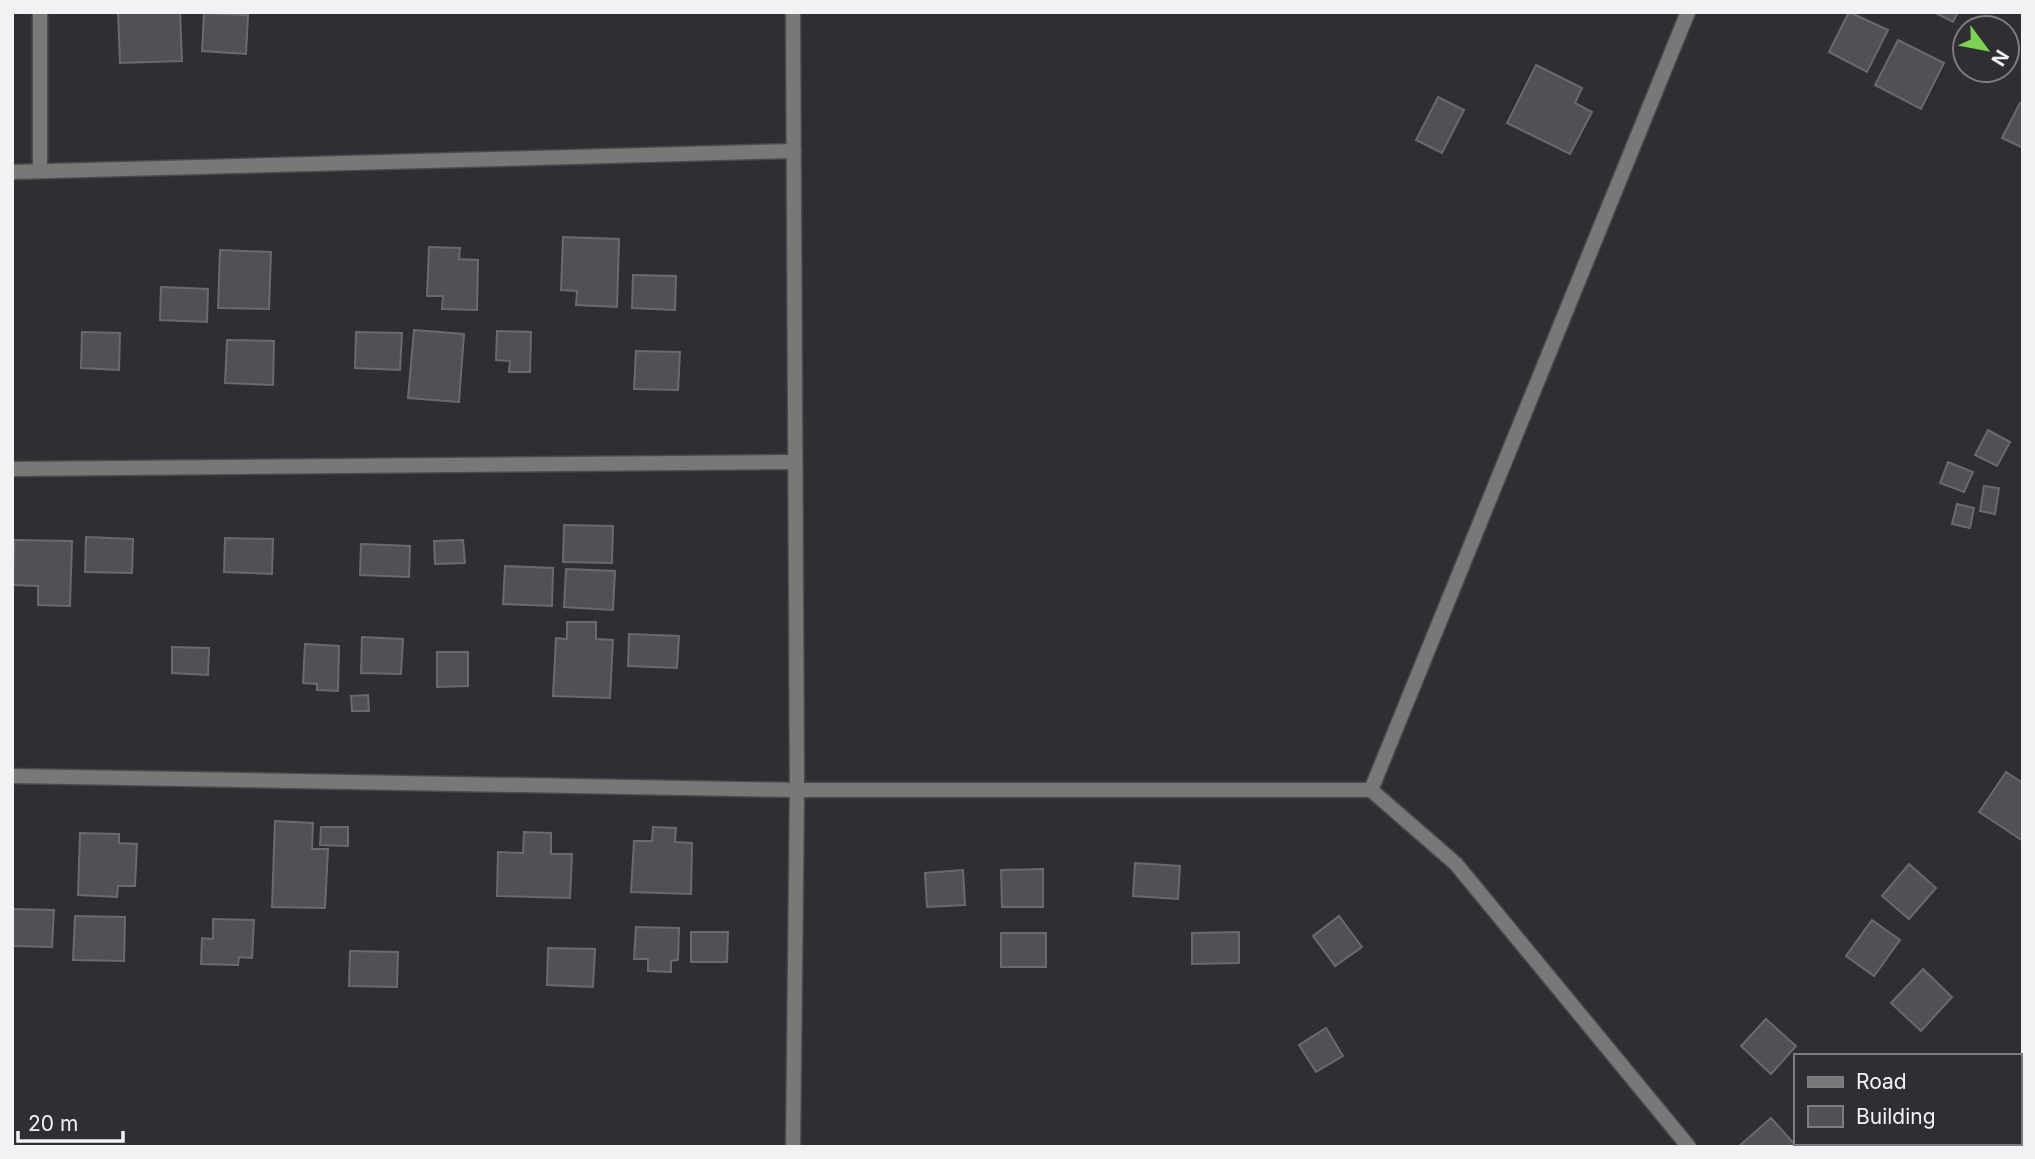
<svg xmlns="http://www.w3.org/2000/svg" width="2035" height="1159" viewBox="0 0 2035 1159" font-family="Inter,sans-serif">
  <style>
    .building { fill: #515155; stroke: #6a6a6e; stroke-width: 2 }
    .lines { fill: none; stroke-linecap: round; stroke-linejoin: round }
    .minor-casing { stroke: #4a4a4e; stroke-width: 17 }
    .minor { stroke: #7a7777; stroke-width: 14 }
  </style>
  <rect width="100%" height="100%" fill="#2f2f33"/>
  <g class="building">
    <polygon points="118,12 180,12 182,61 120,63"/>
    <polygon points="1849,12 1888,30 1867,72 1829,52"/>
    <polygon points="1934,12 1958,12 1953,22"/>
    <polygon points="204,13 248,15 246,54 202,51"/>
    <polygon points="1898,40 1944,63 1921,109 1875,85"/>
    <polygon points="1536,65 1582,88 1575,103 1592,112 1570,154 1507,123"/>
    <polygon points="1438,97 1464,110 1442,153 1416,140"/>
    <polygon points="2020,103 2023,104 2023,148 2002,138"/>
    <polygon points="563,237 619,239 617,307 576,305 577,291 561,290"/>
    <polygon points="429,247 460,248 459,259 478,260 477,310 442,309 443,296 427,296"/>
    <polygon points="220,250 271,252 269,309 218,308"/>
    <polygon points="633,275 676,276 675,310 632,308"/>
    <polygon points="161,287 208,289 207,322 160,320"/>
    <polygon points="414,330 464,334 459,402 408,398"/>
    <polygon points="497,331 531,332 530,372 509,372 510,361 496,360"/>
    <polygon points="82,332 120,333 119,370 81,368"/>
    <polygon points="356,332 402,333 400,370 355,368"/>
    <polygon points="227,340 274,341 273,385 225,383"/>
    <polygon points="636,351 680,352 678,390 634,389"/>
    <polygon points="1988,430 2010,442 1997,466 1975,455"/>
    <polygon points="1948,462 1973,472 1964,492 1940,483"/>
    <polygon points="1984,486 1999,488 1995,514 1980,511"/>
    <polygon points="1957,504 1974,508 1970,528 1952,524"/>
    <polygon points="564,525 613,526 612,563 563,562"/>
    <polygon points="86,537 133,539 132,573 85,572"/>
    <polygon points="225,538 273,539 272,574 224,572"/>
    <polygon points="14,540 72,541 70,606 38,605 38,586 13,585"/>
    <polygon points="463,540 465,563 435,564 434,541"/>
    <polygon points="361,544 410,546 409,577 360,575"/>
    <polygon points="505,566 553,568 552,606 503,604"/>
    <polygon points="566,569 615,571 613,610 564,607"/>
    <polygon points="567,622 596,622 596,639 613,640 610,698 553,696 556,638 567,639"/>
    <polygon points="629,634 679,636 677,668 628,666"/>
    <polygon points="362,637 403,639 401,674 361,673"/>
    <polygon points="305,644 339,646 338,691 317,690 317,684 303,683"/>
    <polygon points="172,647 209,648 208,675 172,673"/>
    <polygon points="437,652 468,652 468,686 437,687"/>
    <polygon points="368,695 369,711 352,711 351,696"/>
    <polygon points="2006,772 2023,783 2023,841 1979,812"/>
    <polygon points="275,821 313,823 312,849 328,849 325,908 272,907"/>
    <polygon points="321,827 348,827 348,846 320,845"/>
    <polygon points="653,827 676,828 675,842 692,843 691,894 631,892 634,841 652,841"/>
    <polygon points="524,832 551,833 551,854 572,854 570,898 497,896 498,852 523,853"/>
    <polygon points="80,833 119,834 119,843 137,844 135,886 118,886 117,897 78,895"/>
    <polygon points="1135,863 1180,866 1178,899 1133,896"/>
    <polygon points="1909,864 1936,888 1909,919 1882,896"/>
    <polygon points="1043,869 1043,907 1002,907 1001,870"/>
    <polygon points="963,870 965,905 927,907 925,873"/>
    <polygon points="12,909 54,910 52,947 12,946"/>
    <polygon points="75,916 125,917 124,961 73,960"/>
    <polygon points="1339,916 1362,947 1335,966 1313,936"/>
    <polygon points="213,919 254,920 252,958 239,957 238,965 201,964 202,938 213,939"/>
    <polygon points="1872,920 1900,940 1874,976 1846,956"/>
    <polygon points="636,927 679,928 678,960 671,961 671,972 648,971 648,959 634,959"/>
    <polygon points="691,932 728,932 727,962 691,962"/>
    <polygon points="1239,932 1239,963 1192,964 1192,933"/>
    <rect x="1001" y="933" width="45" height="34"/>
    <polygon points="548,948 595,949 593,987 547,985"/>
    <polygon points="350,951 398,952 397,987 349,986"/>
    <polygon points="1923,969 1952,997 1921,1031 1891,1003"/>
    <polygon points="1766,1019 1796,1046 1771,1074 1741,1046"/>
    <polygon points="1326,1028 1343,1056 1316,1072 1299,1045"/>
    <polygon points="1771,1118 1797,1147 1738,1147"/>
  </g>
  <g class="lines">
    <defs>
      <g id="minor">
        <polyline points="40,12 40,171"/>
        <polyline points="12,172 794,151"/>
        <polyline points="12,469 795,462"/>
        <polyline points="12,776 797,790 1371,790 1456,864 1689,1147"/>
        <polyline points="1371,790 1688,12"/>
        <polyline points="2019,1095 2023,1093"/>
        <polyline points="793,1147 797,790 793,12"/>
        <polyline points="1952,1147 1957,1143"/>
      </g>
    </defs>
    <use href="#minor" class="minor-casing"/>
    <use href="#minor" class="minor"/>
  </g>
  <rect width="2035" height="1159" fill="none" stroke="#f2f2f5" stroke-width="28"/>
  <rect x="1794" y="1054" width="228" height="91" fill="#2f2f33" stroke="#7d7d81" stroke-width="2"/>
  <rect x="1808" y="1077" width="35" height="10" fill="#7a7777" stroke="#7d7d81" stroke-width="2"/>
  <text x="1856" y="1089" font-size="21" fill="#f2f2f5">Road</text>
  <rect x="1808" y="1106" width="35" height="21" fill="#515155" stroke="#7d7d81" stroke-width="2"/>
  <text x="1856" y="1124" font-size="21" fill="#f2f2f5">Building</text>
  <g transform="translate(1986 49) rotate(122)"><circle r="33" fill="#2f2f33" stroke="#7d7d81" stroke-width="2"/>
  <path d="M0-5L12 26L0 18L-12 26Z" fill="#7dd154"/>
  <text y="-10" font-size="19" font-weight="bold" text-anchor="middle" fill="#f2f2f5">N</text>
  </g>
  <path d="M18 1131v10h105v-10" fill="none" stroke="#f2f2f5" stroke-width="3.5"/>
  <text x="28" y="1131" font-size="21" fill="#f2f2f5" stroke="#2f2f33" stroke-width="5" paint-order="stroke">20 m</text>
</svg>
